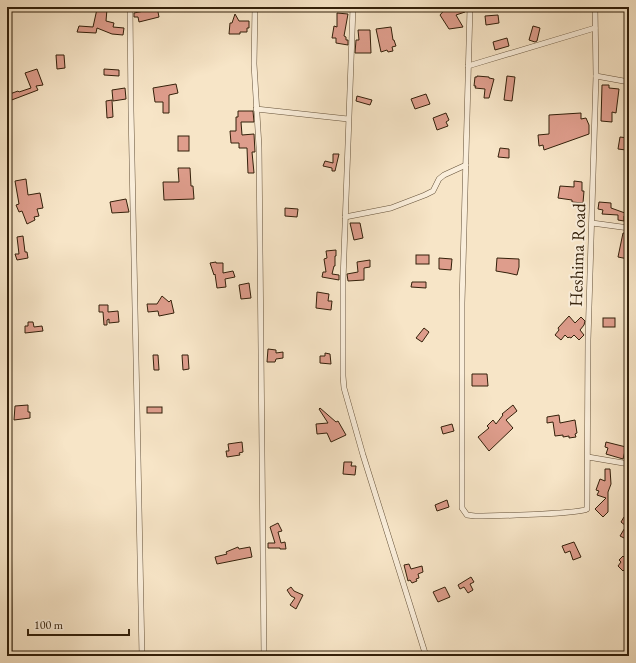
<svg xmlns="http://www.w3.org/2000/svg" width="636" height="663" viewBox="0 0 636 663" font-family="'EB Garamond',serif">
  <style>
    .building { fill: #de9d8c; stroke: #33200a }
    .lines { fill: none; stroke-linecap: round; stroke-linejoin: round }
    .minor-casing { stroke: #645139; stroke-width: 6 }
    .minor { stroke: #faeedb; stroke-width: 5 }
    .labels { text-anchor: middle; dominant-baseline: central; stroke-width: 4; stroke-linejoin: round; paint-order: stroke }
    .street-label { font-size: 18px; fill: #33200a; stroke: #faeedb }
  </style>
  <rect width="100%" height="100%" fill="#f7e5c7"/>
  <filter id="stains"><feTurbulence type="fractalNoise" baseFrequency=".005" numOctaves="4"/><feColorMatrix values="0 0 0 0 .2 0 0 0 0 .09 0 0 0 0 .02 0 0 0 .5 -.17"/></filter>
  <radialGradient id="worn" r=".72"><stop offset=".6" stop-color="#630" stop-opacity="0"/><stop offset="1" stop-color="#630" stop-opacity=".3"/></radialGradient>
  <g class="building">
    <polygon points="148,7 157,7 159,17 139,22 138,17 134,17 134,13 149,10"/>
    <polygon points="447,7 463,7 465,12 456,15 463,27 449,29 440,15"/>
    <polygon points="97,9 107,9 106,21 114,23 113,27 124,28 123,35 112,34 97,28 96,33 77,32 79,26 93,27"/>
    <polygon points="337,13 348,14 344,36 346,37 346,40 348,40 348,45 336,43 336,38 332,38 334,26 337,27"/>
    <polygon points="235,14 239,21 249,21 249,28 247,28 247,32 240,32 240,34 229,34 230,23 232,23"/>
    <polygon points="498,15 499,23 486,25 485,16"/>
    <polygon points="533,26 540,28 537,41 535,42 529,40"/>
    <polygon points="391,27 393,40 394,40 396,46 392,47 393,51 388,52 387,50 381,52 376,29"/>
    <polygon points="358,30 370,30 371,53 355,53 356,40 359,40"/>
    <polygon points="507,38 509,46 495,50 493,42"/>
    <polygon points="56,55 64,55 65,68 57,69"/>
    <polygon points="37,69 43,85 36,86 38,90 9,101 7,95 18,91 19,92 31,88 25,73"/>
    <polygon points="104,69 119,70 119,76 104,75"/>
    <polygon points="477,76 489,77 489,78 494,79 489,98 484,98 485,89 475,88 476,86 474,86 475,77 477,77"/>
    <polygon points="507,76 515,77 512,101 504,100"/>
    <polygon points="176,84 178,93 169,95 169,113 163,113 163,102 155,102 153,88"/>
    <polygon points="602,85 609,85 609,88 619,89 616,113 612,112 612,122 601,121"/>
    <polygon points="125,88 126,99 113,101 112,90"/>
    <polygon points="426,94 430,104 415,109 411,99"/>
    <polygon points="357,96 372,100 370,105 356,101"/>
    <polygon points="112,100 113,117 107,118 106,101"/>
    <polygon points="238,111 253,111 254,122 241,122 242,135 254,134 255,152 252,152 254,173 248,173 247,148 239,148 239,143 231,143 230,131 236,131 236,117 238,117"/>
    <polygon points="446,113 449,120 446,122 448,126 437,130 433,118"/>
    <polygon points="581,113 581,119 586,118 589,125 589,134 544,150 543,145 539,146 538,135 549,134 549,115"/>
    <rect x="178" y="136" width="11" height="15"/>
    <polygon points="620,137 628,138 626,150 618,149"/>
    <polygon points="500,148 509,149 509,158 498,157"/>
    <polygon points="333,154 339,154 335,171 332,171 332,168 323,166 325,161 333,163"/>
    <polygon points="178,168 190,168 191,186 193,186 194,199 164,200 163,182 179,182"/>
    <polygon points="26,179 28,195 40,193 43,208 37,209 39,216 34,217 35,220 27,224 22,211 19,212 16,205 19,204 15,181"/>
    <polygon points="574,181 582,182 582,191 584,191 583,203 572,202 572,200 558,198 560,186 574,187"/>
    <polygon points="126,199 129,212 112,213 110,202"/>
    <polygon points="599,202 611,203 611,208 625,213 627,214 627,216 624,216 624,221 618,220 618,215 602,214 603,210 598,209"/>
    <polygon points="285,208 298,209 297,217 285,216"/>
    <polygon points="350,223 360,223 363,238 354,240"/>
    <polygon points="623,233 629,234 626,253 629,253 628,259 618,257"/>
    <polygon points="23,236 25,252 27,252 28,258 17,260 15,254 19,254 17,237"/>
    <polygon points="336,250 336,256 335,256 335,266 334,266 332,274 339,275 339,280 322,277 323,272 326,272 324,259 327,258 326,251"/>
    <rect x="416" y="255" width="13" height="9"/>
    <polygon points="439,258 452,259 451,270 439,269"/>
    <polygon points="497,258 519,259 519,267 517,275 508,273 496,271"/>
    <polygon points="370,260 370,267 364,268 364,280 348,281 347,274 358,272 357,262"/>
    <polygon points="216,262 216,263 223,263 223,273 233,271 235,277 225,279 226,287 217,288 215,274 214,275 210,263"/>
    <polygon points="412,282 426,282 426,288 411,287"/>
    <polygon points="249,283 251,298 241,299 239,285"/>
    <polygon points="317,292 329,294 328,301 332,301 331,310 316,308"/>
    <polygon points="162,296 169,302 171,300 174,313 159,316 158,311 148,312 147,304 157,304"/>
    <polygon points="99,305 108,305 108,312 118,311 119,322 109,323 109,319 107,320 107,325 104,325 103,312 99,312"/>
    <polygon points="569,316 575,323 581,317 585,321 584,325 580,330 584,335 579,340 574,335 571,338 569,337 568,338 565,335 561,340 555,335 559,330 558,328"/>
    <rect x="603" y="318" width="12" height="9"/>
    <polygon points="28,322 33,322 34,327 42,326 43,331 25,333 25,326 28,326"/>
    <polygon points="424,328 429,332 422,342 416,338"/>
    <polygon points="268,349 276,350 276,353 283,352 283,358 276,359 275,362 267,362"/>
    <polygon points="325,353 330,354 331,364 320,363 320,356 325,356"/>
    <polygon points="153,355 158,355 159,370 154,370"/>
    <polygon points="182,355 188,355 189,369 183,370"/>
    <polygon points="472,374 487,374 488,386 472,386"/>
    <polygon points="28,405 28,412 30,412 30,418 14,420 15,406"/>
    <polygon points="513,405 517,411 506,420 513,428 489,451 478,437 489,428 487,426 493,420 496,424 503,415 502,414"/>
    <rect x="147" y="407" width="15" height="6"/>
    <polygon points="320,408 336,422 338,421 346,435 331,442 327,433 317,434 316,424 328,423 319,409"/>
    <polygon points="559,415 560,423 575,420 577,433 575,434 576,437 569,438 569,436 563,437 563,435 555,436 553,422 547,423 547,417"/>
    <polygon points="452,424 454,431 443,434 441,427"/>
    <polygon points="242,442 243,452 239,453 240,455 227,457 226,451 229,451 228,444"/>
    <polygon points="606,442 626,447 623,459 606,454 608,448 605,447"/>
    <polygon points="344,462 352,462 351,466 356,466 355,475 343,474"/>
    <polygon points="605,469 610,469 611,484 608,492 608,512 603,517 595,509 606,498 597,495 599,491 596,490 600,479 605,481"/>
    <polygon points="447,500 449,507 437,511 435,505"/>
    <polygon points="624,517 629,520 629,535 626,539 620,536 626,526 621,522"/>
    <polygon points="278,523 282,531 278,532 281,543 285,542 286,549 280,549 280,548 268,548 268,543 275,543 270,527"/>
    <polygon points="574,542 581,557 573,560 570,551 565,553 562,546"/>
    <polygon points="238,547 239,549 250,547 252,557 217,564 215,557 227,554 226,552"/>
    <polygon points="623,556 629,562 629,565 623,571 618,566 621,562 619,560"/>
    <polygon points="409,564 411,569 422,566 423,572 418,574 419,578 416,579 417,581 412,583 410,580 408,581 404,565"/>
    <polygon points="471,577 474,582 470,584 473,590 468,593 464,587 460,589 458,585"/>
    <polygon points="291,587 294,591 303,595 296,609 290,605 295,598 291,596 287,590"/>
    <polygon points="445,587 450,597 438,602 433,592"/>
  </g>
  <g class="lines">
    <defs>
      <g id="minor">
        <polyline points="130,7 131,110 142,656"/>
        <polyline points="255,7 254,64 259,147 264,656"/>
        <polyline points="353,7 343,281 343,376 344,388 363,455 426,656"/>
        <path d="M470,7L462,303V508L467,515L475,516C491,516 580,514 587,509L588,340L596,76L595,7"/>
        <polyline points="468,66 595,28"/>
        <polyline points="596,76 629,82"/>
        <polyline points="256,109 348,119"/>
        <polyline points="345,217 391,208 425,195 433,191 439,179 444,175 466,165"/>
        <polyline points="592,223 629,228"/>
        <polyline points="7,363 10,656"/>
        <polyline points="588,457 629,464"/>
      </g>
    </defs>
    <use href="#minor" class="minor-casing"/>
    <use href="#minor" class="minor"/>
  </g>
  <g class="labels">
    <g class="street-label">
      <text transform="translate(577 255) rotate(-88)">Heshima Road</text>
    </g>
  </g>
  <rect width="636" height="663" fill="none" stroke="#f7e5c7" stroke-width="24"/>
  <rect x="8" y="8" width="620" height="647" fill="none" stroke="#33200a" stroke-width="2"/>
  <rect x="12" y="12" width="612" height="639" fill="none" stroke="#33200a"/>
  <path d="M28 629v6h101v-6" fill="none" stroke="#33200a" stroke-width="2"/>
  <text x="34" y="629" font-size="12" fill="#33200a" stroke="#faeedb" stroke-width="3" paint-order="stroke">100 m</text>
  <rect width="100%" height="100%" filter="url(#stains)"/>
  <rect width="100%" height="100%" fill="url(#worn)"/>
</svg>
